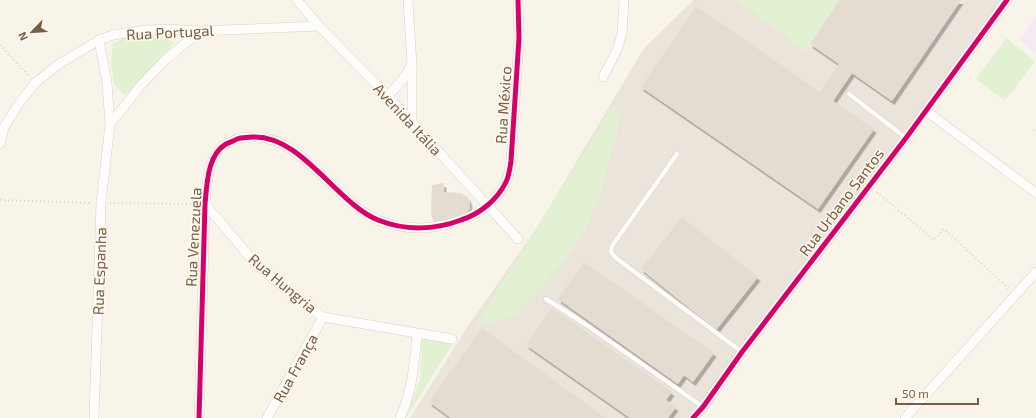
<svg xmlns="http://www.w3.org/2000/svg" width="1036" height="418" viewBox="0 0 1036 418" font-family="'Exo 2',sans-serif">
  <style>
    .industrial { fill: #ebe4db }
    .education { fill: #f5eaf3 }
    .green { fill: #e3f1d3 }
    .building { fill: #e5dcd1; filter: url(#shadow) }
    .lines { fill: none; stroke-linecap: round; stroke-linejoin: round }
    .service-casing { stroke: #d7d1c8; stroke-width: 5.5 }
    .minor-casing { stroke: #d7d1c8; stroke-width: 10 }
    .path { stroke: #dbd3cc; stroke-width: 2; stroke-dasharray: 1 3; stroke-linecap: butt }
    .service { stroke: #fefdfc; stroke-width: 4.5 }
    .minor { stroke: #fefdfc; stroke-width: 9 }
    .cycleway-casing { stroke: #fff9ed; stroke-width: 8 }
    .cycleway { stroke: #d6006c; stroke-width: 5 }
    .labels { text-anchor: middle; dominant-baseline: central; stroke-width: 3; stroke-linejoin: round; paint-order: stroke }
    .street-label { font-size: 15px; fill: #7a5c46; stroke: #fff9ed }
  </style>
  <defs>
    <filter id="shadow"><feDropShadow dx="2.5" dy="4" stdDeviation="0" flood-color="#0004"/></filter>
  </defs>
  <rect width="100%" height="100%" fill="#f8f4ea"/>
  <polygon class="industrial" points="694,0 1007,0 695,418 410,418 466,329 538,226 644,48"/>
  <polygon class="education" points="1036,16 1036,54 1019,40"/>
  <g class="green">
    <polygon points="737,0 839,0 806,52"/>
    <polygon points="133,35 156,36 175,42 136,86 125,95 114,85 111,64 113,43"/>
    <polygon points="1006,38 1035,61 1005,101 976,79"/>
    <polygon points="614,105 619,125 600,195 583,235 553,275 511,318 476,324"/>
    <polygon points="422,337 453,343 406,418 420,379"/>
  </g>
  <g class="building">
    <polygon points="840,0 961,0 892,101 852,73 833,101 874,129 818,209 641,87 696,6 820,92 839,64 810,44"/>
    <polygon points="444,183 444,192 461,193 468,197 470,203 469,210 464,215 448,222 435,221 431,216 432,185"/>
    <polygon points="682,217 758,277 716,330 641,269"/>
    <polygon points="584,262 714,353 693,382 684,375 678,384 558,299"/>
    <polygon points="552,308 672,392 666,400 676,407 668,418 630,418 526,345"/>
    <polygon points="482,328 606,418 451,418 429,402"/>
  </g>
  <g class="lines">
    <defs>
      <g id="service">
        <polyline points="849,94 906,138"/>
        <polyline points="677,154 612,246 611,252 616,258 742,352"/>
        <polyline points="546,299 585,324 703,407"/>
      </g>
      <g id="minor">
        <polyline points="297,0 319,26 388,96 518,239"/>
        <polyline points="603,77 617,50 622,34 624,0"/>
        <polyline points="388,96 403,79 412,65 408,0"/>
        <polyline points="926,111 1036,193"/>
        <polyline points="412,123 412,65"/>
        <polyline points="110,124 142,84 164,61 200,31"/>
        <polyline points="0,144 4,127 20,102 35,83 59,64 99,40 113,35 139,31 162,29 200,31 319,26"/>
        <polyline points="205,204 255,263 299,300 323,317 452,339"/>
        <polyline points="94,418 101,203 110,124 107,83 99,40"/>
        <path d="M199,418L205,204C207,185 207,155 226,144C230,142 234,141 237,139C242,137 247,138 252,137C301,134 336,203 378,220C405,231 435,230 461,220C480,214 497,200 506,182C509,176 510,168 511,161L519,38L518,0"/>
        <polyline points="267,418 323,317"/>
        <path d="M400,418C413,388 414,366 417,334"/>
        <polyline points="693,418 703,407 742,352 906,138 1007,0"/>
        <polyline points="905,418 1036,272"/>
      </g>
    </defs>
    <use href="#service" class="service-casing"/>
    <use href="#minor" class="minor-casing"/>
    <g class="path">
      <polyline points="0,45 29,76"/>
      <polyline points="1034,130 1036,132"/>
      <polyline points="877,192 934,240 944,229 1009,289"/>
      <polyline points="0,200 91,203"/>
      <polyline points="110,203 195,204"/>
    </g>
    <use href="#service" class="service"/>
    <use href="#minor" class="minor"/>
    <defs>
      <g id="cycleway">
        <path d="M199,418L205,204C207,185 207,155 226,144C230,142 234,141 237,139C242,137 247,138 252,137C301,134 336,203 378,220C405,231 435,230 461,220C480,214 497,200 506,182C509,176 510,168 511,161L519,38L518,0"/>
        <polyline points="693,418 703,407 742,352 906,138 1007,0"/>
      </g>
    </defs>
    <use href="#cycleway" class="cycleway-casing"/>
    <use href="#cycleway" class="cycleway"/>
  </g>
  <g class="labels">
    <g class="street-label">
      <text transform="translate(170 32) rotate(-3)">Rua Portugal</text>
      <text transform="translate(503 105) rotate(-86)">Rua México</text>
      <text transform="translate(408 119) rotate(47)">Avenida Itália</text>
      <text transform="translate(841 202) rotate(-53)">Rua Urbano Santos</text>
      <text transform="translate(193 237) rotate(-87)">Rua Venezuela</text>
      <text transform="translate(99 271) rotate(-88)">Rua Espanha</text>
      <text transform="translate(283 283) rotate(40)">Rua Hungria</text>
      <text transform="translate(295 368) rotate(-61)">Rua França</text>
    </g>
  </g>
  <g transform="translate(32 32) rotate(245)" stroke="#fff9ed" stroke-width="3" paint-order="stroke">
  <path d="M0-3L7 15L0 10L-7 15Z" fill="#7a5c46"/>
  <text y="-6" font-size="11" font-weight="bold" text-anchor="middle" fill="#7a5c46">N</text>
  </g>
  <path d="M896 398v6h82v-6" fill="none" stroke="#7a5c46" stroke-width="2"/>
  <text x="902" y="398" font-size="12" fill="#7a5c46" stroke="#fff9ed" stroke-width="3" paint-order="stroke">50 m</text>
</svg>
